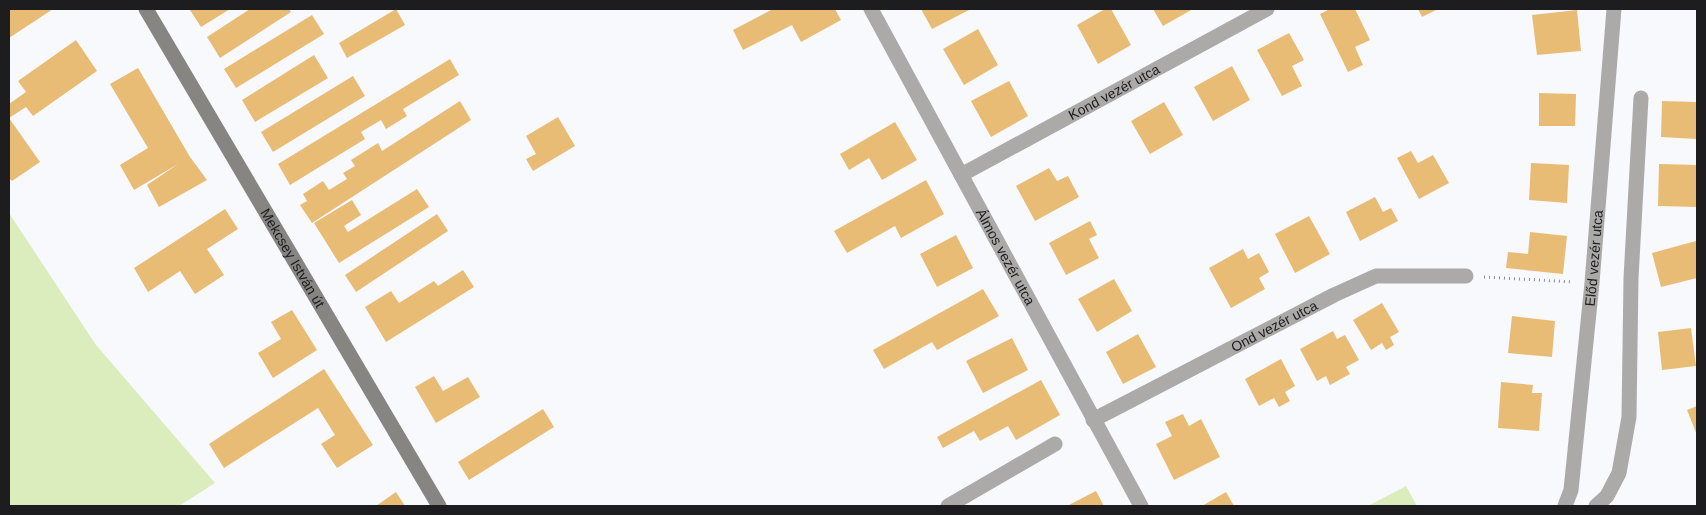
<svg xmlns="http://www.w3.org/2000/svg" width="1706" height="515" viewBox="0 0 1706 515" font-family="Arial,sans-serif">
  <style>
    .green { fill: #dbedbd }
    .building { fill: #e9bc75 }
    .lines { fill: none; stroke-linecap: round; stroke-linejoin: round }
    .path { stroke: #8b8c8f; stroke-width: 3; stroke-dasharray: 1 4; stroke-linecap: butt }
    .street { stroke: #acaaa9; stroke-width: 15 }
    .secondary { stroke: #878582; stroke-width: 15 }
    .labels { text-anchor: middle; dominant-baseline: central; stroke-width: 4; stroke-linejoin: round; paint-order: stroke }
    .street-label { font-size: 14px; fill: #1d1d1f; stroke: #f7f9fd }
  </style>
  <rect width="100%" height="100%" fill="#f7f9fd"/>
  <g class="green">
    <polygon points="9,213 96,345 215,483 179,506 9,506"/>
    <polygon points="1406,486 1417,506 1368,506"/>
  </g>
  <g class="building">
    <polygon points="9,9 53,9 9,38"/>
    <polygon points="192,9 230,9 201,27 190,10"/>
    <polygon points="250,9 289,9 291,12 220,58 207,37"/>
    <polygon points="396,9 405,25 347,58 339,43"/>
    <polygon points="773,9 835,9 841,20 801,42 792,25 743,50 733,30"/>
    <polygon points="921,9 971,9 932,29"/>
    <polygon points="1105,9 1111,9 1131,45 1098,64 1077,25"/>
    <polygon points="1153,9 1193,9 1163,26"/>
    <polygon points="1330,9 1355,9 1370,40 1355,47 1363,65 1348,72 1320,14"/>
    <polygon points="1418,9 1438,9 1422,17"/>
    <polygon points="1577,10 1581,51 1537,55 1532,15"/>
    <polygon points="312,15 324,34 236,88 224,69"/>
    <polygon points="978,29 998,65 964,85 943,49"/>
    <polygon points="1289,33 1304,60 1292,66 1302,86 1282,96 1257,50"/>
    <polygon points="76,40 97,71 33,116 26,107 9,118 40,162 12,181 9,178 9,104 26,92 18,81"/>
    <polygon points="314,55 328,78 255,122 242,100"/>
    <polygon points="450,59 459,75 403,109 407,116 386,129 381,120 361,132 365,139 290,185 278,164"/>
    <polygon points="1232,66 1250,100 1213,121 1194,87"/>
    <polygon points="138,68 190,157 207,180 159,207 147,185 178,164 134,190 120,165 148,148 110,84"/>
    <polygon points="353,76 365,96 273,152 261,132"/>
    <polygon points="1009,81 1028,116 991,137 971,101"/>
    <polygon points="1539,93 1576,94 1575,126 1539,126"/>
    <polygon points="460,101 471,120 312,223 300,205 307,201 303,194 323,181 329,190 347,179 343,173 355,166 351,160 378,143 382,151"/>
    <polygon points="1662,101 1697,102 1697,139 1661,137"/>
    <polygon points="1164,102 1183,135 1150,154 1131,121"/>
    <polygon points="558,117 575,146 533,171 526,159 536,154 526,136"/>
    <polygon points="895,122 917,160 882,180 869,158 849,170 840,154"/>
    <polygon points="1411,151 1418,163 1433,155 1449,183 1419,199 1397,158"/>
    <polygon points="1531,163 1569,165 1567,203 1529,200"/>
    <polygon points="1659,164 1697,165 1696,207 1658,206"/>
    <polygon points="1049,168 1057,181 1068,176 1079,197 1035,221 1016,186"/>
    <polygon points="926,180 944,214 901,238 895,226 847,253 834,231"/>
    <polygon points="417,189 429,207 339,263 314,223 352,200 361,215 344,226 348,232"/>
    <polygon points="1375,197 1383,212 1391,208 1398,221 1360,241 1346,212"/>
    <polygon points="225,209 238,229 207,249 224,275 195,294 180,271 148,292 134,268"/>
    <polygon points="437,214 448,231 356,292 345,275"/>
    <polygon points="1309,216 1330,254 1295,273 1275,234"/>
    <polygon points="1090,221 1097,235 1089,239 1099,258 1066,275 1049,243"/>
    <polygon points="1530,232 1567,236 1563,274 1506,268 1508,252 1528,254"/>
    <polygon points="956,235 973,268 937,287 920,254"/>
    <polygon points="1696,241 1697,278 1661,287 1652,253"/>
    <polygon points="1243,249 1248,259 1259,253 1269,272 1259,278 1265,289 1231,308 1209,268"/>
    <polygon points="463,270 474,287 386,342 365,307 391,291 399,303 434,281 438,286"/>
    <polygon points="1114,279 1132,311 1097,332 1078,299"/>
    <polygon points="983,289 999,316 937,350 932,342 884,369 873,350"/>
    <polygon points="1382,303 1399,332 1390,337 1394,345 1386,350 1382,343 1371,350 1353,320"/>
    <polygon points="292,310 317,350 273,378 258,353 281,339 271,322"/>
    <polygon points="1512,316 1555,321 1552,357 1508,353"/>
    <polygon points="1691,328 1696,366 1662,370 1658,332"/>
    <polygon points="1333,331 1337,339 1345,335 1359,360 1346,367 1350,374 1330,385 1326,376 1317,381 1300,349"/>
    <polygon points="1138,334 1156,367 1123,384 1106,352"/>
    <polygon points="1012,338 1028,370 983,393 966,361"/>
    <polygon points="1281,359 1295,386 1285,392 1290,401 1279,407 1274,398 1259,406 1245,379"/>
    <polygon points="324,369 373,445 337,468 321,444 335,435 318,408 224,468 209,444"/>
    <polygon points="434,376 443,391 468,377 480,397 436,423 415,387"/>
    <polygon points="1041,380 1060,415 1016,440 1008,426 980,441 974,431 943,448 937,437"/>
    <polygon points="1501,382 1533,385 1532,393 1542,393 1539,431 1498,428"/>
    <polygon points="1697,406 1697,435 1687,410"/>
    <polygon points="543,409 554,427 469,480 458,462"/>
    <polygon points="1183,414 1189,426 1201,419 1220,457 1174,480 1156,444 1172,436 1165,422"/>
    <polygon points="1096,491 1104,506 1067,506"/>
    <polygon points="396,492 405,506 376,506"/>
    <polygon points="1226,492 1234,506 1202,506"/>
  </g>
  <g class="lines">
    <polyline class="path" points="1484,277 1573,282"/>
    <g class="street">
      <path id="s1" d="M871,9L1141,506"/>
      <path id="s2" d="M961,175L1267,9"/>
      <path id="s3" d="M1093,420L1334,295L1376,276H1466"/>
      <polyline points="948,506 1055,444"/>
      <path id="s4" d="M1565,506L1571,490L1592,283L1614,9"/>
      <polyline points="1596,506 1607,496 1619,473 1629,417 1631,278 1641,98"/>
    </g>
    <path class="secondary" id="s5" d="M146,9L439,506"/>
  </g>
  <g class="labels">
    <g class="street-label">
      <text stroke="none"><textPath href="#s2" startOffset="174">Kond vezér utca</textPath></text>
      <text stroke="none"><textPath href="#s5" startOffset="289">Mekcsey István út</textPath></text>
      <text stroke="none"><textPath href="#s1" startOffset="282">Álmos vezér utca</textPath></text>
      <text stroke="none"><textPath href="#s4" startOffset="250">Előd vezér utca</textPath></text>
      <text stroke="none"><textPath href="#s3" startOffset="204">Ond vezér utca</textPath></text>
    </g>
  </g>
  <rect width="1706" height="515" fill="none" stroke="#1d1d1f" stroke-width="20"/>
</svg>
